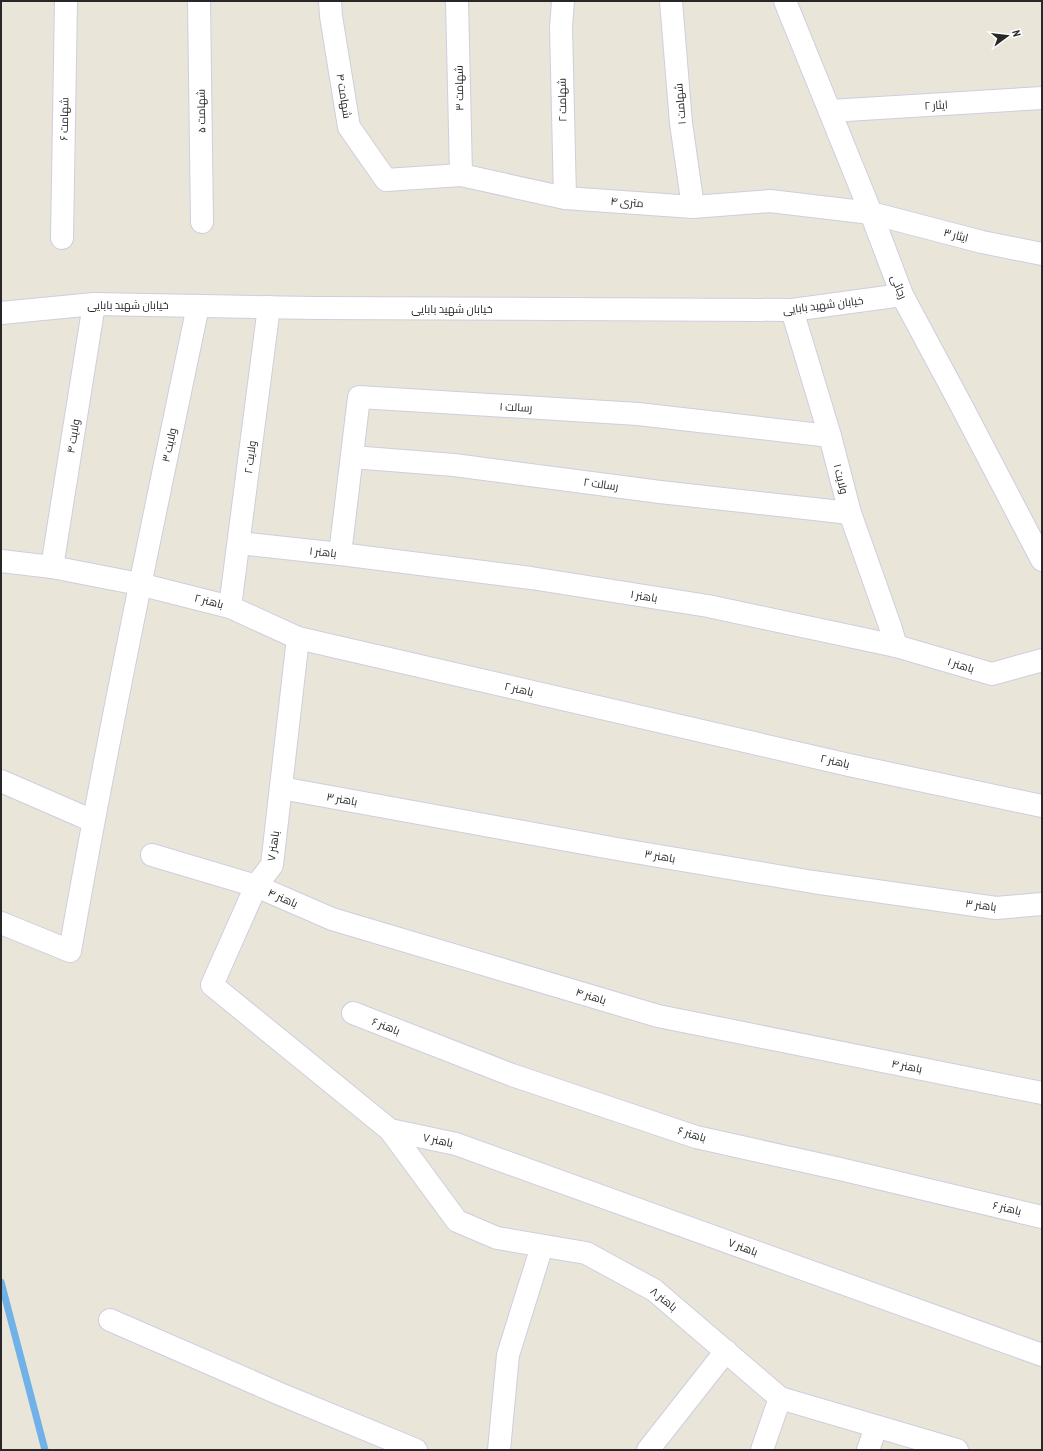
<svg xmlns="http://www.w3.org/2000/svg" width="1043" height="1451" viewBox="0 0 1043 1451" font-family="'PT Sans Narrow',Cairo,sans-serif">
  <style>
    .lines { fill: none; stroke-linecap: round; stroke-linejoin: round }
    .stream { stroke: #70b1e7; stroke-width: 7 }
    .minor-casing { stroke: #cecedf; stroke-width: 24 }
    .tertiary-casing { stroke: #cecedf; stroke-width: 24 }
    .minor { stroke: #fff; stroke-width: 22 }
    .tertiary { stroke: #fff; stroke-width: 22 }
    .labels { text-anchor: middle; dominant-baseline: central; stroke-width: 3.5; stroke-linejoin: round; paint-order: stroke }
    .street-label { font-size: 11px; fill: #272727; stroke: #fff }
  </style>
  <rect width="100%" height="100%" fill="#e9e5d9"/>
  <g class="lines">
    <polyline class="stream" points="1,1282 45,1450"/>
    <defs>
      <g id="minor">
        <polyline points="199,1 202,222"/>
        <polyline points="330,1 331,16 349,127 386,180 461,175 565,198 693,207 770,201 871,213 982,242 1042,254"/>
        <polyline points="457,1 461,175"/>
        <polyline points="563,1 561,27 565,198"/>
        <polyline points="671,1 681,123 693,207"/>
        <polyline points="830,111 1042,98"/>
        <polyline points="62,238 66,1"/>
        <polyline points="792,310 830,436 850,513 890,626 896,646"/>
        <polyline points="352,457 454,465 660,492 850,513"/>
        <polyline points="239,543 340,554 531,578 708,606 896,646 992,674 1042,660"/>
        <polyline points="340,554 359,397 638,414 830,436"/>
        <polyline points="1,561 52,567 139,584 230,607 298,638 849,765 1042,806"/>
        <polyline points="52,567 94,304"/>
        <polyline points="230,607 269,307"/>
        <polyline points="298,638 272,865 256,886 212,985 390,1130 456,1144 1042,1355"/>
        <polyline points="1,781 93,821"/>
        <polyline points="281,788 617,849 813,882 996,908 1042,904"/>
        <polyline points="152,855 256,886 332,919 658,1016 1042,1093"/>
        <path d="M1,923L70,951C108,735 153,521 198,306"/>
        <polyline points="353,1013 512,1075 696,1137 840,1169 1042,1217"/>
        <polyline points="390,1130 457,1221 497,1238 586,1253 654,1290 780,1398 957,1450"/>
        <polyline points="110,1320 280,1394 416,1450"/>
        <polyline points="499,1450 508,1355 542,1246"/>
        <polyline points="648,1450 726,1351"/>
        <polyline points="762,1450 780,1398"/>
        <polyline points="868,1450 876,1427"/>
      </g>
      <g id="tertiary">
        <polyline points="785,1 871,213 902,295 961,405 1042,560"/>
        <polyline points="1,313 94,304 315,308 792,310 902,295"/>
      </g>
    </defs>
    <use href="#minor" class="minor-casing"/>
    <use href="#tertiary" class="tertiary-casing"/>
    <use href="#minor" class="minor"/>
    <use href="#tertiary" class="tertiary"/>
  </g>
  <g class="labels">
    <g class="street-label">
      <text transform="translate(459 88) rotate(-91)">شهامت ۳</text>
      <text transform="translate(344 96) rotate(81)">شهامت ۴</text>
      <text transform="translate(562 100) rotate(-91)">شهامت ۲</text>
      <text transform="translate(680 104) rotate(-95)">شهامت ۱</text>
      <text transform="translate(936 105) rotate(-3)">ایثار ۲</text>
      <text transform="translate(201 111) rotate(-91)">شهامت ۵</text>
      <text transform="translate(64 119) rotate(-89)">شهامت ۶</text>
      <text transform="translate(627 202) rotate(4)">۴ متری</text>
      <text transform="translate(956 235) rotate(14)">ایثار ۳</text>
      <text transform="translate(899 287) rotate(67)">رجائی</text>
      <text x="128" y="305">خیابان شهید بابایی</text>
      <text transform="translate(823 305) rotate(-7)">خیابان شهید بابایی</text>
      <text x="452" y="309">خیابان شهید بابایی</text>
      <text transform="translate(516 407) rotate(3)">رسالت ۱</text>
      <text transform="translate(73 436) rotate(-81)">ولایت ۴</text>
      <text transform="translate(169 445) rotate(-78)">ولایت ۳</text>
      <text transform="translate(250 457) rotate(-83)">ولایت ۲</text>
      <text transform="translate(841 479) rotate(76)">ولایت ۱</text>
      <text transform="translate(601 484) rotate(8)">رسالت ۲</text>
      <text transform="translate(323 552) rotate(6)">باهنر ۱</text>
      <text transform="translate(644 596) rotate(9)">باهنر ۱</text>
      <text transform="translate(209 601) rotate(14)">باهنر ۲</text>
      <text transform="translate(961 665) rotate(17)">باهنر ۱</text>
      <text transform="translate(519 689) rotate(13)">باهنر ۲</text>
      <text transform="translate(835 761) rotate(13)">باهنر ۲</text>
      <text transform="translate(342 799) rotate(10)">باهنر ۳</text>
      <text transform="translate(273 846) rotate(-82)">باهنر ۷</text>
      <text transform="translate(660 856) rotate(10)">باهنر ۳</text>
      <text transform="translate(283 898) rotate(23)">باهنر ۴</text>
      <text transform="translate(981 905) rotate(7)">باهنر ۳</text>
      <text transform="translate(591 996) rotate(17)">باهنر ۴</text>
      <text transform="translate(386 1026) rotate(21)">باهنر ۶</text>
      <text transform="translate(907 1066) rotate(11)">باهنر ۴</text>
      <text transform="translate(692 1134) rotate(16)">باهنر ۶</text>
      <text transform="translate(438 1140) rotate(12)">باهنر ۷</text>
      <text transform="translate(1007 1208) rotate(13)">باهنر ۶</text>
      <text transform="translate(743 1247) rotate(20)">باهنر ۷</text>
      <text transform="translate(664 1299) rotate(39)">باهنر ۸</text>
    </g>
  </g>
  <rect width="1043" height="1451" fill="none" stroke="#272727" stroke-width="4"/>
  <g transform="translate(1007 36) rotate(75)" stroke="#ffffff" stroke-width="3" paint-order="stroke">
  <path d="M0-3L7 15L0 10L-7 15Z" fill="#272727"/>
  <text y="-6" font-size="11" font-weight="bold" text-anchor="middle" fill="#272727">N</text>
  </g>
</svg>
